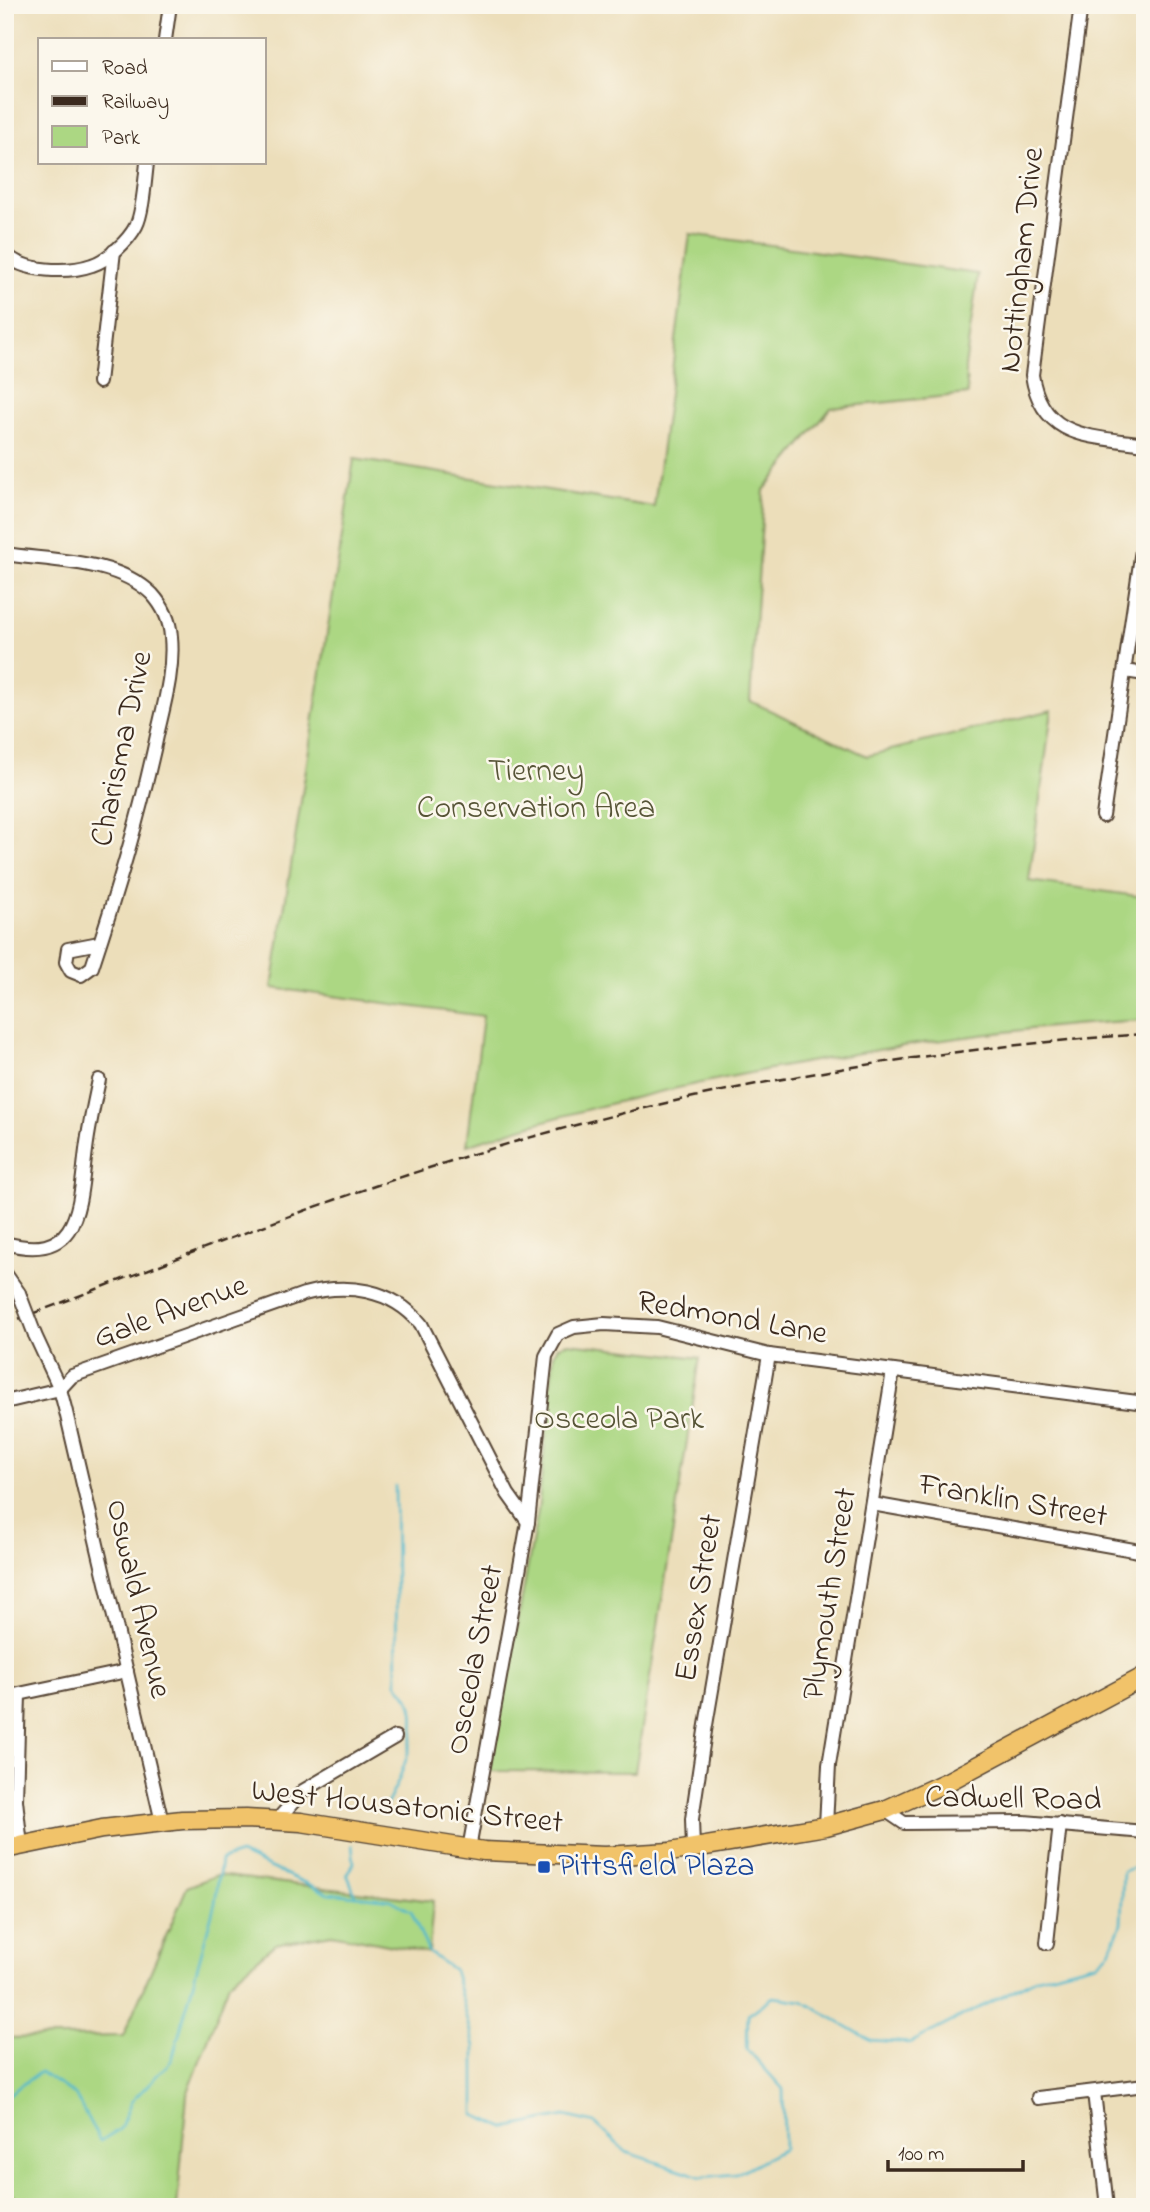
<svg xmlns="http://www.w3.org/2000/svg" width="1150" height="2212" viewBox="0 0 1150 2212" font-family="'Indie Flower',sans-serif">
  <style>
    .green { fill: #acd783; stroke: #748050; stroke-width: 2 }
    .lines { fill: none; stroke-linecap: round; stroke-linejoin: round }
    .stream { stroke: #4eb8cc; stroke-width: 2.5 }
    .minor-casing { stroke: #564535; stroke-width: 16 }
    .highway-casing { stroke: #564535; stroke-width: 21 }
    .minor { stroke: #fff; stroke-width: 12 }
    .highway { stroke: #f1c36a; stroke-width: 18 }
    .rail { stroke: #3b2a1e; stroke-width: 2.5; stroke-dasharray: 10 5; stroke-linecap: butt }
    .minor-bridge-casing { stroke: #564535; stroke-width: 16; stroke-linecap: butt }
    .minor-bridge { stroke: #fff; stroke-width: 12 }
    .transit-dot { fill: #1a4fb4; stroke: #fbf7ec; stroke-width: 2.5 }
    .labels { text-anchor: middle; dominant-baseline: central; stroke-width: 5; stroke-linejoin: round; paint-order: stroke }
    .street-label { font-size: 32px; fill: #3b2a1e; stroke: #fbf7ec }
    .park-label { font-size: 32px; fill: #575537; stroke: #fbf7ec }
    .transit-label { font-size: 32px; fill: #164399; stroke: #fbf7ec; text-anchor: start }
  </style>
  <rect width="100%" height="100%" fill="#fbf7ec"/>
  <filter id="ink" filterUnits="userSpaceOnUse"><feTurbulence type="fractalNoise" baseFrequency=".0143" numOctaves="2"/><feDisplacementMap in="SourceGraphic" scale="14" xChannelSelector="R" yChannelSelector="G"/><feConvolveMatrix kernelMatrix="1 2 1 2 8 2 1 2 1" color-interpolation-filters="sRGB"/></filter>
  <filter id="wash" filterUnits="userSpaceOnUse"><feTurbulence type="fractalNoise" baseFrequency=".00686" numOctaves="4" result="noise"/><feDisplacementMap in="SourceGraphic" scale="28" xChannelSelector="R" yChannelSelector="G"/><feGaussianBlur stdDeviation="1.57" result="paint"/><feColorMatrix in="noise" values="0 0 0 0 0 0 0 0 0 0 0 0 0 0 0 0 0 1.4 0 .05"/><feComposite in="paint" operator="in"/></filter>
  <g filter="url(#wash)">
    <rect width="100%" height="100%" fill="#ecdeba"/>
    <g class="green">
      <path d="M690,234L978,274L965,367L968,394L831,408L764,490L750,701L867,756L1052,710L1029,881L1145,897V1020C1026,1026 909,1043 792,1065C682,1085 573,1109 467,1145L483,1016L272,988L354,459L654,507Z"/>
      <polygon points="568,1343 700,1358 635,1772 490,1771 538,1511 554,1354 558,1346"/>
      <polygon points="217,1875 433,1901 429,1953 332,1934 275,1944 229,1983 187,2095 177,2207 28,2207 5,2188 5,2038 123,2036 187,1887"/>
    </g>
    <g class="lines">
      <g class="stream">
        <path d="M382,1812C397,1789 423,1728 410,1701C407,1695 401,1689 397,1683L395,1486"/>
        <polyline points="352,1845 354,1863 347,1874 356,1896"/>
        <polyline points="5,1971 10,1976 10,2020 5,2023"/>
        <polyline points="5,2093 9,2094 40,2072 75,2095 100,2141 120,2129 131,2102 172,2060 215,1903 221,1860 240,1854 328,1893 391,1900 411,1911 429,1953 454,1970 475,2046 475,2115 505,2128 565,2116 595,2123 626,2152 702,2177 736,2174 784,2149 783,2089 747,2049 748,2015 773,1997 803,2001 870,2040 910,2043 1037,1978 1096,1963 1110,1951 1121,1924 1123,1871 1145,1864"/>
      </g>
    </g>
  </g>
  <g filter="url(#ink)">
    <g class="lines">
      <defs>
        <g id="minor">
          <path d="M1081,5L1032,375C1042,440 1092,436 1145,444"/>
          <polyline points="5,20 7,5"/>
          <polyline points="165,40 170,5"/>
          <path d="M5,253C22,273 69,273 92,265C108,260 128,241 136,226C143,213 145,179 147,163"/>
          <polyline points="99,382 114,251"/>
          <path d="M5,554C51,561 116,559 152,594C163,606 170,621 171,637C174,669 165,701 158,731C141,812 118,889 92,967L81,975L71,971L66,962L68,949L99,943"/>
          <polyline points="1125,671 1145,674"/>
          <polyline points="1103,816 1145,529"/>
          <path d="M5,1243C81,1264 79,1205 86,1150C89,1126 94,1103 99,1080"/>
          <polyline points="5,1273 19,1293"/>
          <polyline points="35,1335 60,1389 66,1412 162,1822"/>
          <path d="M60,1389L72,1376L304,1294C347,1283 391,1288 421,1324L508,1494L528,1522L546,1356L558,1334L574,1327L604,1324L657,1327L769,1355L1145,1403"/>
          <polyline points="5,1402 60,1389"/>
          <polyline points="872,1504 1145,1552"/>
          <polyline points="19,1695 16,1800 21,1846"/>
          <polyline points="5,1697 127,1671"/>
          <polyline points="885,1810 904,1823 1024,1822 1145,1832"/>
          <polyline points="277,1820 303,1791 395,1737"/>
          <polyline points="826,1826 829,1765 893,1371"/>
          <polyline points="469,1849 528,1522"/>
          <polyline points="693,1849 692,1819 705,1731 769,1355"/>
          <polyline points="1047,1943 1060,1824"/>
          <polyline points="1094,2092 1107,2207"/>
          <polyline points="1038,2098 1145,2085"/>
        </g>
        <polyline id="highway" points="5,1849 102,1829 182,1820 246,1819 301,1822 484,1851 605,1856 670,1852 826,1826 885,1810 949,1781 1145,1676"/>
      </defs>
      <use href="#minor" class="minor-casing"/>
      <use href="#highway" class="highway-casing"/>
      <use href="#minor" class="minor"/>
      <use href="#highway" class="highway"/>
      <path class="rail" d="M5,1324C168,1263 330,1196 497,1147C708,1085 925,1049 1145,1034"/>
      <defs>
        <polyline id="minor-bridge" points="19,1293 35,1335"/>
      </defs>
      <use href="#minor-bridge" class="minor-bridge-casing"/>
      <use href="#minor-bridge" class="minor-bridge"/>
    </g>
  </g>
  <rect class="transit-dot" x="537" y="1860" width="14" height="14" rx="3.5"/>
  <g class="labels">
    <g class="street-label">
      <text transform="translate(1023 260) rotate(-84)">Nottingham Drive</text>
      <text transform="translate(123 749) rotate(-78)">Charisma Drive</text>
      <text transform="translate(171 1313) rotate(-20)">Gale Avenue</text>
      <text transform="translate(732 1319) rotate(10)">Redmond Lane</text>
      <text transform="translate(1013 1502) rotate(10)">Franklin Street</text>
      <text transform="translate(831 1594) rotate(-81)">Plymouth Street</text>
      <text transform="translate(700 1598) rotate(-81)">Essex Street</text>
      <text transform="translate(137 1599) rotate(77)">Oswald Avenue</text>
      <text transform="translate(476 1660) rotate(-79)">Osceola Street</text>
      <text transform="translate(1013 1800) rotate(1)">Cadwell Road</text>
      <text transform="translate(407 1808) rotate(6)">West Housatonic Street</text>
    </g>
    <g class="park-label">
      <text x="536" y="772">Tierney<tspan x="536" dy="37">Conservation Area</tspan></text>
      <text x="619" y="1420">Osceola Park</text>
    </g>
    <g class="transit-label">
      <text x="558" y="1867">Pittsfield Plaza</text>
    </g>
  </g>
  <rect width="1150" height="2212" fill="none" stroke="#fbf7ec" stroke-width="28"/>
  <rect x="38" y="38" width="228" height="126" fill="#fbf7ec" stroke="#aea59a" stroke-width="2"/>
  <rect x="52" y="61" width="35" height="10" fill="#ffffff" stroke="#aea59a" stroke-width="2"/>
  <text x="102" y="74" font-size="21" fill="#3b2a1e">Road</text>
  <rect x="52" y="96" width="35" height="10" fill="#3b2a1e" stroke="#aea59a" stroke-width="2"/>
  <text x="102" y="108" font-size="21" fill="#3b2a1e">Railway</text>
  <rect x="52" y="126" width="35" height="21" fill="#acd783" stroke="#aea59a" stroke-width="2"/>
  <text x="102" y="144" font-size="21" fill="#3b2a1e">Park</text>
  <path d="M888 2160v10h135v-10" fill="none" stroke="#3b2a1e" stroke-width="3.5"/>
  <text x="898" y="2160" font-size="21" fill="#3b2a1e" stroke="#fbf7ec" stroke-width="5" paint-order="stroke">100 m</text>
</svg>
